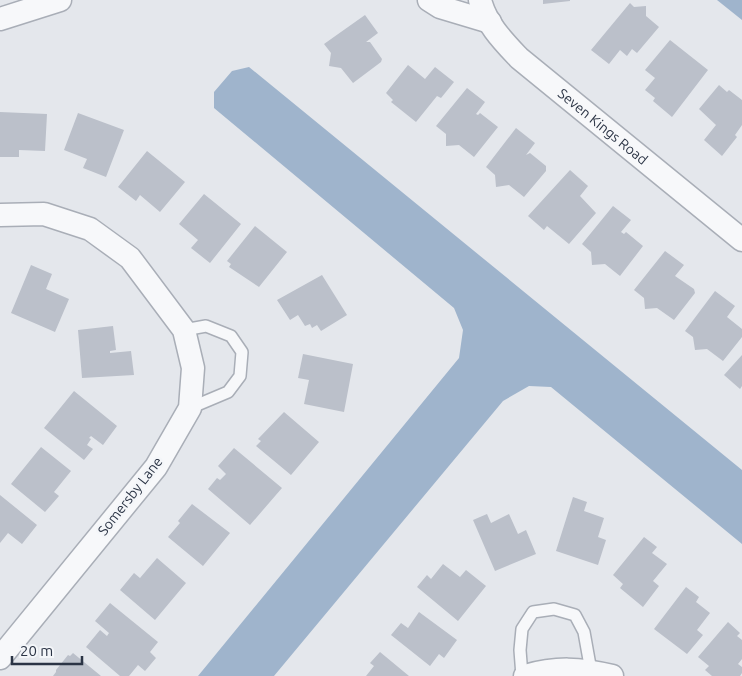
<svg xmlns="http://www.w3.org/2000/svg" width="742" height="676" viewBox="0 0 742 676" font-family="Ubuntu,sans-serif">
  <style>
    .water { fill: #9fb4cc }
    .building { fill: #bbc0ca }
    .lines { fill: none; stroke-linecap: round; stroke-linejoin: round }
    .lane-casing { stroke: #a9aeb7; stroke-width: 14 }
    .street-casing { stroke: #a9aeb7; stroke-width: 25 }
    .lane { stroke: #f7f8fa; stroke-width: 11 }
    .street { stroke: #f7f8fa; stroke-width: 22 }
    .labels { text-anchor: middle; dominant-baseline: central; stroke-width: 5; stroke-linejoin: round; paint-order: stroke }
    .street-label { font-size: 14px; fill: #2b3445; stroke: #f4f6f9 }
  </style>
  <rect width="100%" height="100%" fill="#e4e7ec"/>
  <g class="water">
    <polygon points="717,0 742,0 742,20"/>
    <polygon points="249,67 742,470 742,544 551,387 529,386 503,401 274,676 198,676 459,358 463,330 454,308 214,108 214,92 232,71"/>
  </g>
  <g class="building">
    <polygon points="543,0 570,0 570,1 543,4"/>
    <polygon points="630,3 634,7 646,6 646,16 659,27 637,53 632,49 627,56 620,50 609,64 591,50"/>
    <polygon points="365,15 378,33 366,42 370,42 382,59 381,62 353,83 341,68 329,66 331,53 324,44"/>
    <polygon points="670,40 708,70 672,117 653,101 655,98 645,90 655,78 645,70"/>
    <polygon points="408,65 425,79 435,67 454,82 441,98 437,96 416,122 391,102 393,100 386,93"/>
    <polygon points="719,85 727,92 729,90 742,100 742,125 735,135 737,137 722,156 704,140 716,125 699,109"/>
    <polygon points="467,88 485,102 476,114 478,115 480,113 498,127 474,157 459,145 446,146 446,134 436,126"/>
    <polygon points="0,112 47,114 45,151 19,150 19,157 0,157"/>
    <polygon points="78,113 124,130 106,177 83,168 87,159 64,150"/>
    <polygon points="516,128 535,143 526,155 530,153 546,166 546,171 524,197 509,185 496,187 495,175 486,167"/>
    <polygon points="147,151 185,182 160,212 140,195 136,201 118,187"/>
    <polygon points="570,170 588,186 580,196 596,213 569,244 547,226 544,230 528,216"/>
    <polygon points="204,194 241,224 210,263 191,248 198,240 179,224"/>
    <polygon points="613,206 631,220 621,232 624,234 626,232 643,246 620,276 605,264 592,265 591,252 582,244"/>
    <polygon points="255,226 287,252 259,287 229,267 231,264 227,261"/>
    <polygon points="665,251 684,265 675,276 694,289 695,293 674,320 657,308 645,309 644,298 634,290"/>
    <polygon points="31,265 52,274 46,289 69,299 55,332 11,313"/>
    <polygon points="322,275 347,315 321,331 317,325 312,328 310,324 305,326 298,315 290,320 277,300"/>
    <polygon points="715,291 735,306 727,317 742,329 742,337 723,361 707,349 695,350 693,337 685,331"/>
    <polygon points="113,326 116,350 110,351 110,353 131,351 134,375 82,378 78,330"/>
    <polygon points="303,354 353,364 344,412 304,404 309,380 298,378"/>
    <polygon points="742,355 742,386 740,389 724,375"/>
    <polygon points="74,391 117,426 103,445 91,436 89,438 91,439 87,445 93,449 84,460 44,428"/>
    <polygon points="284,412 319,442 291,475 256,446 261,441 258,439"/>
    <polygon points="41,447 71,471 54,492 59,496 45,512 11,484"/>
    <polygon points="234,448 282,488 250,525 208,489 217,478 220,480 226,474 218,466"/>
    <polygon points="0,495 37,525 22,544 8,533 0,543"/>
    <polygon points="573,497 587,502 584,511 604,518 598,537 606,540 598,565 556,551"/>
    <polygon points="192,504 230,533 203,566 168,537 180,523 178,521"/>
    <polygon points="487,514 491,523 509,514 518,534 526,530 536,554 495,571 473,520"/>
    <polygon points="644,537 657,547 652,553 667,564 653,581 659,586 643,607 620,588 623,584 613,575"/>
    <polygon points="157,558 186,583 155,620 120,590 134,573 140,578"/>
    <polygon points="443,564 460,577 466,570 486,586 458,621 417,587 427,575 431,579"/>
    <polygon points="686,587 699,597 696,602 710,613 697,630 703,635 687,654 654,629"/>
    <polygon points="110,603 158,642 150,652 156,658 145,671 138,665 129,676 120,676 86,647 100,630 107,636 109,633 95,621"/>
    <polygon points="419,612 457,640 444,658 439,654 430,666 391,635 401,623 408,628"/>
    <polygon points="728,622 740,633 737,636 742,640 742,659 738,664 742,667 742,673 740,676 712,676 705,670 709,666 698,657"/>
    <polygon points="380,652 409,676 366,676 374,666 370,663"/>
    <polygon points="73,653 101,676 53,676 56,672 56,670 68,655 70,656"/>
  </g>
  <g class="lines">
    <defs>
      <g id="lane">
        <polyline points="184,330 206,326 231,336 242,352 240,376 228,392 190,408"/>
        <polyline points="522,676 520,650 522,629 533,612 554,609 575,615 584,632 591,671"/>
      </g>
      <g id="street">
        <polyline points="429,0 440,7 490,22"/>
        <path id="s1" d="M480,0C486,24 503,41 519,58L742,240"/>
        <polyline points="0,19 60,0"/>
        <polyline points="0,215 44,214 90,229 130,258 184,330 193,368 190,408 156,467 0,658"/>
        <path d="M525,676C556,667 580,668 612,676"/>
      </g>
    </defs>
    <use href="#lane" class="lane-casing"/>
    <use href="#street" class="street-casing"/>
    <use href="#lane" class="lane"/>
    <use href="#street" class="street"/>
  </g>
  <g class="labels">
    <g class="street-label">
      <text stroke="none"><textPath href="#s1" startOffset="179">Seven Kings Road</textPath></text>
      <text transform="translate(130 496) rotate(-52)">Somersby Lane</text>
    </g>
  </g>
  <path d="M12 656v8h70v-8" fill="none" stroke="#2b3445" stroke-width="2.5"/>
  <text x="20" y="656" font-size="15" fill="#2b3445" stroke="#f4f6f9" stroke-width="4" paint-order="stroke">20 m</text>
</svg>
